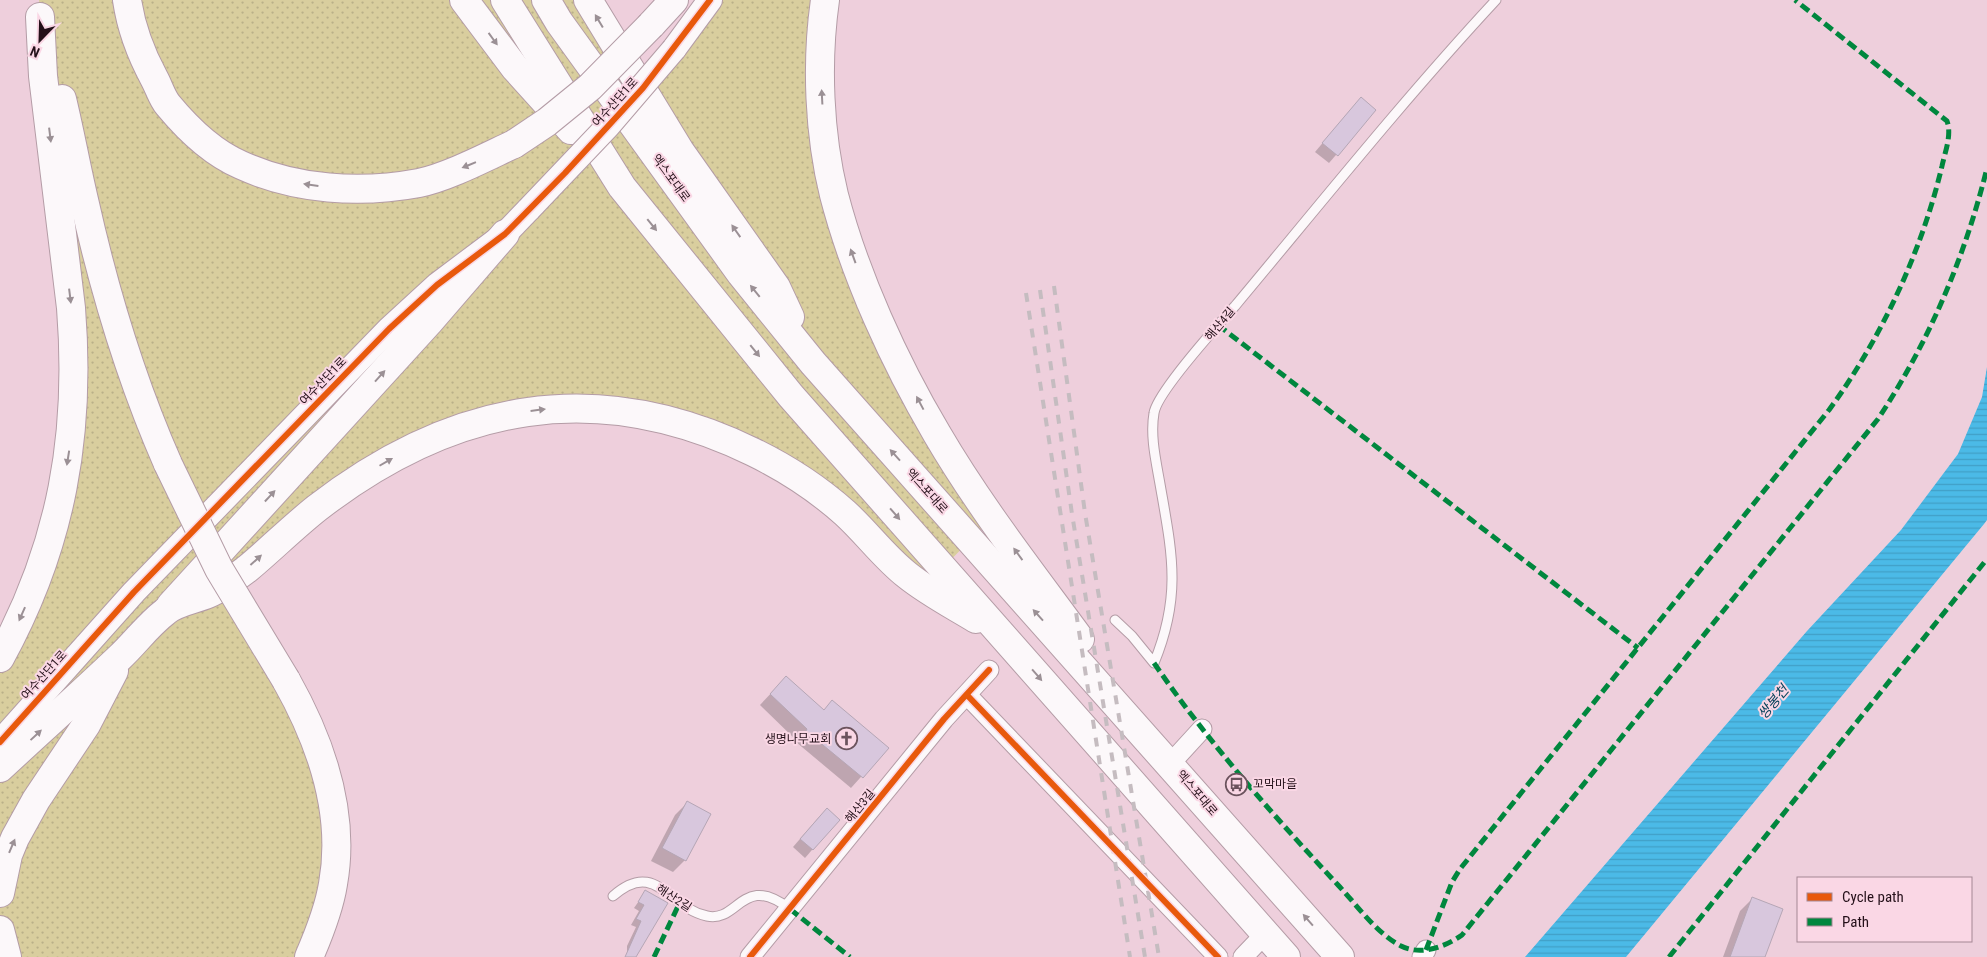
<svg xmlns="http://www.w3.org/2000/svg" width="1987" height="957" viewBox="0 0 1987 957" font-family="'Roboto Condensed','Noto Sans KR',sans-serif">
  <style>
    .grass { fill: url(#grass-dots) }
    .water { fill: url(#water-rules) }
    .shadow { fill: #0003 }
    .building { fill: #d8c7dd; stroke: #b5a6b5 }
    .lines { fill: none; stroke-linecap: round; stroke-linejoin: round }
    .service-casing { stroke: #b49ca6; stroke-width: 11 }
    .minor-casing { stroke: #b49ca6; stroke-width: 21 }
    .tertiary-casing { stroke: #b49ca6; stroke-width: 26 }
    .trunk-casing { stroke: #b49ca6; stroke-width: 30 }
    .service { stroke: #fcf8fa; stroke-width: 9 }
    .minor { stroke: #fcf8fa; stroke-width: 19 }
    .tertiary { stroke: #fcf8fa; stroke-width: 24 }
    .trunk { stroke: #fcf8fa; stroke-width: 28 }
    .rail { stroke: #c5bcc0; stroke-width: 4; stroke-dasharray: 9 9; stroke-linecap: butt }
    .tertiary-bridge-casing { stroke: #b49ca6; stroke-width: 26; stroke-linecap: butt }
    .trunk-bridge-casing { stroke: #b49ca6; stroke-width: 30; stroke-linecap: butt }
    .tertiary-bridge { stroke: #fcf8fa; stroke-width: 24 }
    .trunk-bridge { stroke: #fcf8fa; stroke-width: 28 }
    .quiet { stroke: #00873e; stroke-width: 5; stroke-dasharray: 10 5; stroke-linecap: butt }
    .cycleway-casing { stroke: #fad7e5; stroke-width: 9 }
    .cycleway { stroke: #e8590c; stroke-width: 6 }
    .oneway { fill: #9b9095 }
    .labels { text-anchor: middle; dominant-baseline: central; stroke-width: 4; stroke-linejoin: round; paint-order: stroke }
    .street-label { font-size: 12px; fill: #241019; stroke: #fad7e5 }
    .poi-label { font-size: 12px; fill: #241019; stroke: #fad7e5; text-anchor: end }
    .water-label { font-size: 14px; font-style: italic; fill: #08445c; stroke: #fad7e5 }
  </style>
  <defs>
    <pattern id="grass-dots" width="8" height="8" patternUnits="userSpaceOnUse" patternTransform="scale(1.25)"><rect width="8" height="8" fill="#d9ce9e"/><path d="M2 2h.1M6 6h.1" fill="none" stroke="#bab088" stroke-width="1.8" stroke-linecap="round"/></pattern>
    <pattern id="water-rules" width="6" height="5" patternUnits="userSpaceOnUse" patternTransform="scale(1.25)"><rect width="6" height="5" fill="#4bbae7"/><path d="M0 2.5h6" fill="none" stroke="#419fc6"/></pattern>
  </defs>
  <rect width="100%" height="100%" fill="#eecfdc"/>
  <polygon class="grass" points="39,0 588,0 643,87 709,0 825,0 844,228 992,518 924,587 847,515 653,416 455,429 230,582 335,814 309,957 0,957 0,658 70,448 43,76"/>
  <polygon class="water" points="1987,367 1987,520 1984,524 1626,957 1525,957 1807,631 1901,530 1958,454 1982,397"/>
  <g class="shadow">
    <polygon points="1353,107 1375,110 1329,163 1315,152"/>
    <polygon points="775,689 823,711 832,702 887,748 851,788 796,742 797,741 760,705"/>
    <polygon points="687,803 685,860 673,872 651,861 675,815"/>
    <polygon points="819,817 838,820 805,858 793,847"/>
    <polygon points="646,891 666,904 635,957 627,957 627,946 636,927 631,925 639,911 634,908"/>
    <polygon points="1752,899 1764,957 1723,957 1740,911"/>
  </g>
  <g class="building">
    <polygon points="1361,97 1376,110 1338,156 1322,143"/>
    <polygon points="786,676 824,710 832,700 889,748 863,778 806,731 807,729 770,694"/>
    <polygon points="687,801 711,814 686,861 662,848"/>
    <polygon points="827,808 840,820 813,850 800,839"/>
    <polygon points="645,890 668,903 636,957 625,957 641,921 636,919 644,905 638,902"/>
    <polygon points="1752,897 1783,909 1765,957 1730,957"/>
  </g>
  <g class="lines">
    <defs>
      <g id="service">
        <path d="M1115,620L1132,636L1154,663C1182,595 1172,553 1160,484C1156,461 1150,436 1154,413C1157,392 1218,325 1235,306C1321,203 1405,98 1496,0"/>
        <path d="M613,896C656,858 668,908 707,916C739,923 742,872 790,909"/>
      </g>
      <g id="minor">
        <polyline points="967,695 1218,957"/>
        <polyline points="1170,764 1202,729"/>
        <polyline points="750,957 944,719 989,670"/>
        <polyline points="1243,957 1266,933"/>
        <polyline points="1422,957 1426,950"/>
      </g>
      <g id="tertiary">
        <polyline points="674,49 710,0"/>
        <polyline points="0,742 134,592 389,329 437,285 505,234 529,209"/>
      </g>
      <g id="trunk">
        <path d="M127,0C131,27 141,54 154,78C159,87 162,98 168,105C187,128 213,153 241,165C296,190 360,194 419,183C448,177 486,157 514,144"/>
        <polyline points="464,0 515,68 571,130"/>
        <polyline points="505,0 622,187 791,396 1286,957"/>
        <polyline points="546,0 559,22 741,274 813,363 1340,957"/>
        <polyline points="588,0 680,151 776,287 790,317"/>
        <path d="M825,0C816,63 819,134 834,195C855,276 895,363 937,434C979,506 1031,572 1080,639"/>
        <polyline points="651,25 674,0"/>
        <path d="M62,99C70,132 76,166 84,200C104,290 131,380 168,464"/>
        <polyline points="171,605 429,322 505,234"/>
        <path d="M0,658C62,545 81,434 71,308L43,76L40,17"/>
        <path d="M286,680C321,742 346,812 333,884C329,909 319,934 309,957"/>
        <path d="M0,768C40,731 80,695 120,657C135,643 148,625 165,612C176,602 194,600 208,594C222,588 235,578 247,569C271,549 293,527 317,508C453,403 596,376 753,452C786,468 818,489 845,513C867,533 884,557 907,575C928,592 953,605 976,619"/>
        <polyline points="0,893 8,855 15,838 36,800 86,725 114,671"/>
        <polyline points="0,930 7,957"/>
      </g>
    </defs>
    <use href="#service" class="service-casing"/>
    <use href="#minor" class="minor-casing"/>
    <use href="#tertiary" class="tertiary-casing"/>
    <use href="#trunk" class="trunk-casing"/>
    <use href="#service" class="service"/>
    <use href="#minor" class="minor"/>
    <use href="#tertiary" class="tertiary"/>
    <use href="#trunk" class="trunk"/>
    <g class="rail">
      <polyline points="1054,286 1085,513 1159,957"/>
      <polyline points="1040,290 1072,514 1145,957"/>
      <polyline points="1026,293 1130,957"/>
    </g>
    <defs>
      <polyline id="tertiary-bridge" points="529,209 608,126 674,49"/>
      <g id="trunk-bridge">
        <polyline points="514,144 547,122 590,87 651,25"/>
        <polyline points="168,464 219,569 286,680"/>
      </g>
    </defs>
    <use href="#tertiary-bridge" class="tertiary-bridge-casing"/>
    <use href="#trunk-bridge" class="trunk-bridge-casing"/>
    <use href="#tertiary-bridge" class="tertiary-bridge"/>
    <use href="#trunk-bridge" class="trunk-bridge"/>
    <g class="quiet">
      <polyline points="1218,325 1638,648"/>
      <path d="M1154,663C1208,742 1273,815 1338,885C1357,905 1376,933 1401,946C1421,956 1445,947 1462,935L1878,419C1929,342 1965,257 1987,168"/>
      <polyline points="790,909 850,957"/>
      <path d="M1426,950L1452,882L1460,869L1829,410C1881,339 1922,251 1942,166C1945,152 1952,135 1947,121L1795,0"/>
      <polyline points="654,957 680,902"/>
      <polyline points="1669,957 1987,559"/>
    </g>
    <defs>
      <g id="cycleway">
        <polyline points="967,695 1218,957"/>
        <polyline points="0,742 134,592 389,329 437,285 505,234 565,173 643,88 710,0"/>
        <polyline points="750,957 944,719 989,670"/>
      </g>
    </defs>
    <use href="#cycleway" class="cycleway-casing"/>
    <use href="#cycleway" class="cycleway"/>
  </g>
  <defs><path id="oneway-solid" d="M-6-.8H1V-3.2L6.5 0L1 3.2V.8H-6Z" transform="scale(1.25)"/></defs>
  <g class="oneway">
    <use href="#oneway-solid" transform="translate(599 21) rotate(-121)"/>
    <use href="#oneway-solid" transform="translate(493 39) rotate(54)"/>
    <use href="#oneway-solid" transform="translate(822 97) rotate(-93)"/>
    <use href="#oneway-solid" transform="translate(50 135) rotate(83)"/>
    <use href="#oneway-solid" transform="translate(469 165) rotate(158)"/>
    <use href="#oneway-solid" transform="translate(311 185) rotate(-172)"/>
    <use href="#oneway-solid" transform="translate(652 225) rotate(51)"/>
    <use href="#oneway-solid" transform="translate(736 231) rotate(-125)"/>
    <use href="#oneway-solid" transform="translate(853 256) rotate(-110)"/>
    <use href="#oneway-solid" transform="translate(755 291) rotate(-129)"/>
    <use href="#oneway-solid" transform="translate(70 296) rotate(83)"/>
    <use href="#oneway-solid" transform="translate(755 351) rotate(51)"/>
    <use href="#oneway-solid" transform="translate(380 376) rotate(-48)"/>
    <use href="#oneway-solid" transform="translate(920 403) rotate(-118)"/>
    <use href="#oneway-solid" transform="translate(538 410) rotate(-7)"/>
    <use href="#oneway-solid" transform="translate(895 455) rotate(-132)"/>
    <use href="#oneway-solid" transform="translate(68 458) rotate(99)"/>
    <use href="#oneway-solid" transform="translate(386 462) rotate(-30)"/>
    <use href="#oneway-solid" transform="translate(270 496) rotate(-47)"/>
    <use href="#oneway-solid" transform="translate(895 514) rotate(49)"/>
    <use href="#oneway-solid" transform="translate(1018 554) rotate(-126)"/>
    <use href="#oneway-solid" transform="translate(256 560) rotate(-42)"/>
    <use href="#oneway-solid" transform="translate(22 614) rotate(114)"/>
    <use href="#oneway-solid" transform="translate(1038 615) rotate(-132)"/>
    <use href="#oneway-solid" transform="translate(1037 675) rotate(49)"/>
    <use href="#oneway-solid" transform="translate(36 735) rotate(-43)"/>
    <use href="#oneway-solid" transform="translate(12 846) rotate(-67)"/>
    <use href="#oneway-solid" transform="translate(1308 920) rotate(-131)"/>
  </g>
  <defs>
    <symbol id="church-ring" viewBox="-11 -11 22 22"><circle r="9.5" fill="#fad7e5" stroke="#6b535d" stroke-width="1.5"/><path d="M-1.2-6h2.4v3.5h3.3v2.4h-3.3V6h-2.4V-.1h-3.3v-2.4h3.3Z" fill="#6b535d"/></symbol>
    <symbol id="bus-ring" viewBox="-11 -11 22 22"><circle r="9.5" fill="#fad7e5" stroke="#6b535d" stroke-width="1.5"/><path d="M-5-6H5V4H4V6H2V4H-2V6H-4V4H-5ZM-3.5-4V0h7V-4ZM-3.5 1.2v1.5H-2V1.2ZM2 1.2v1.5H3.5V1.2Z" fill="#6b535d"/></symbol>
  </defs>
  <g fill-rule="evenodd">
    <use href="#church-ring" x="834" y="726" width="25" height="25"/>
    <use href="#bus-ring" x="1224" y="772" width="25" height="25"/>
  </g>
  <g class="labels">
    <g class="street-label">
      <text transform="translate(615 102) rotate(-48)">여수산단1로</text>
      <text transform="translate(671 178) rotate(54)">엑스포대로</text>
      <text transform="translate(1220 324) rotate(-50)">해산4길</text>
      <text transform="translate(323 381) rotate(-46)">여수산단1로</text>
      <text transform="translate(927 491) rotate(48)">엑스포대로</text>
      <text transform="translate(44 675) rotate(-48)">여수산단1로</text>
      <text transform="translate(1197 793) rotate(49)">엑스포대로</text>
      <text transform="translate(860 806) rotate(-51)">해산3길</text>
      <text transform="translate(674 898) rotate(33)">해산2길</text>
    </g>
    <g class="poi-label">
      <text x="831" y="739">생명나무교회</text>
      <text x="1253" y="784" text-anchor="start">꼬막마을</text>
    </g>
    <g class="water-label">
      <text transform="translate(1773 702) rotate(-50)">쌍봉천</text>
    </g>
  </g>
  <rect x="1797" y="877" width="175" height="65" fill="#fad7e5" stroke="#a48793"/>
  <rect x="1807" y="893" width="25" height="8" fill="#e8590c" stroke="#a48793"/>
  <text x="1842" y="902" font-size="15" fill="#241019">Cycle path</text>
  <rect x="1807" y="918" width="25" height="8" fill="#00873e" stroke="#a48793"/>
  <text x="1842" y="927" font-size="15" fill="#241019">Path</text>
  <g transform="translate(40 40) rotate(203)" stroke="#fad7e5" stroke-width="4" paint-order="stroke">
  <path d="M0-4L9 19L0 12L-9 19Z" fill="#241019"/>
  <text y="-8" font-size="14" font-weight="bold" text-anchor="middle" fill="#241019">N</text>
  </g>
</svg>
